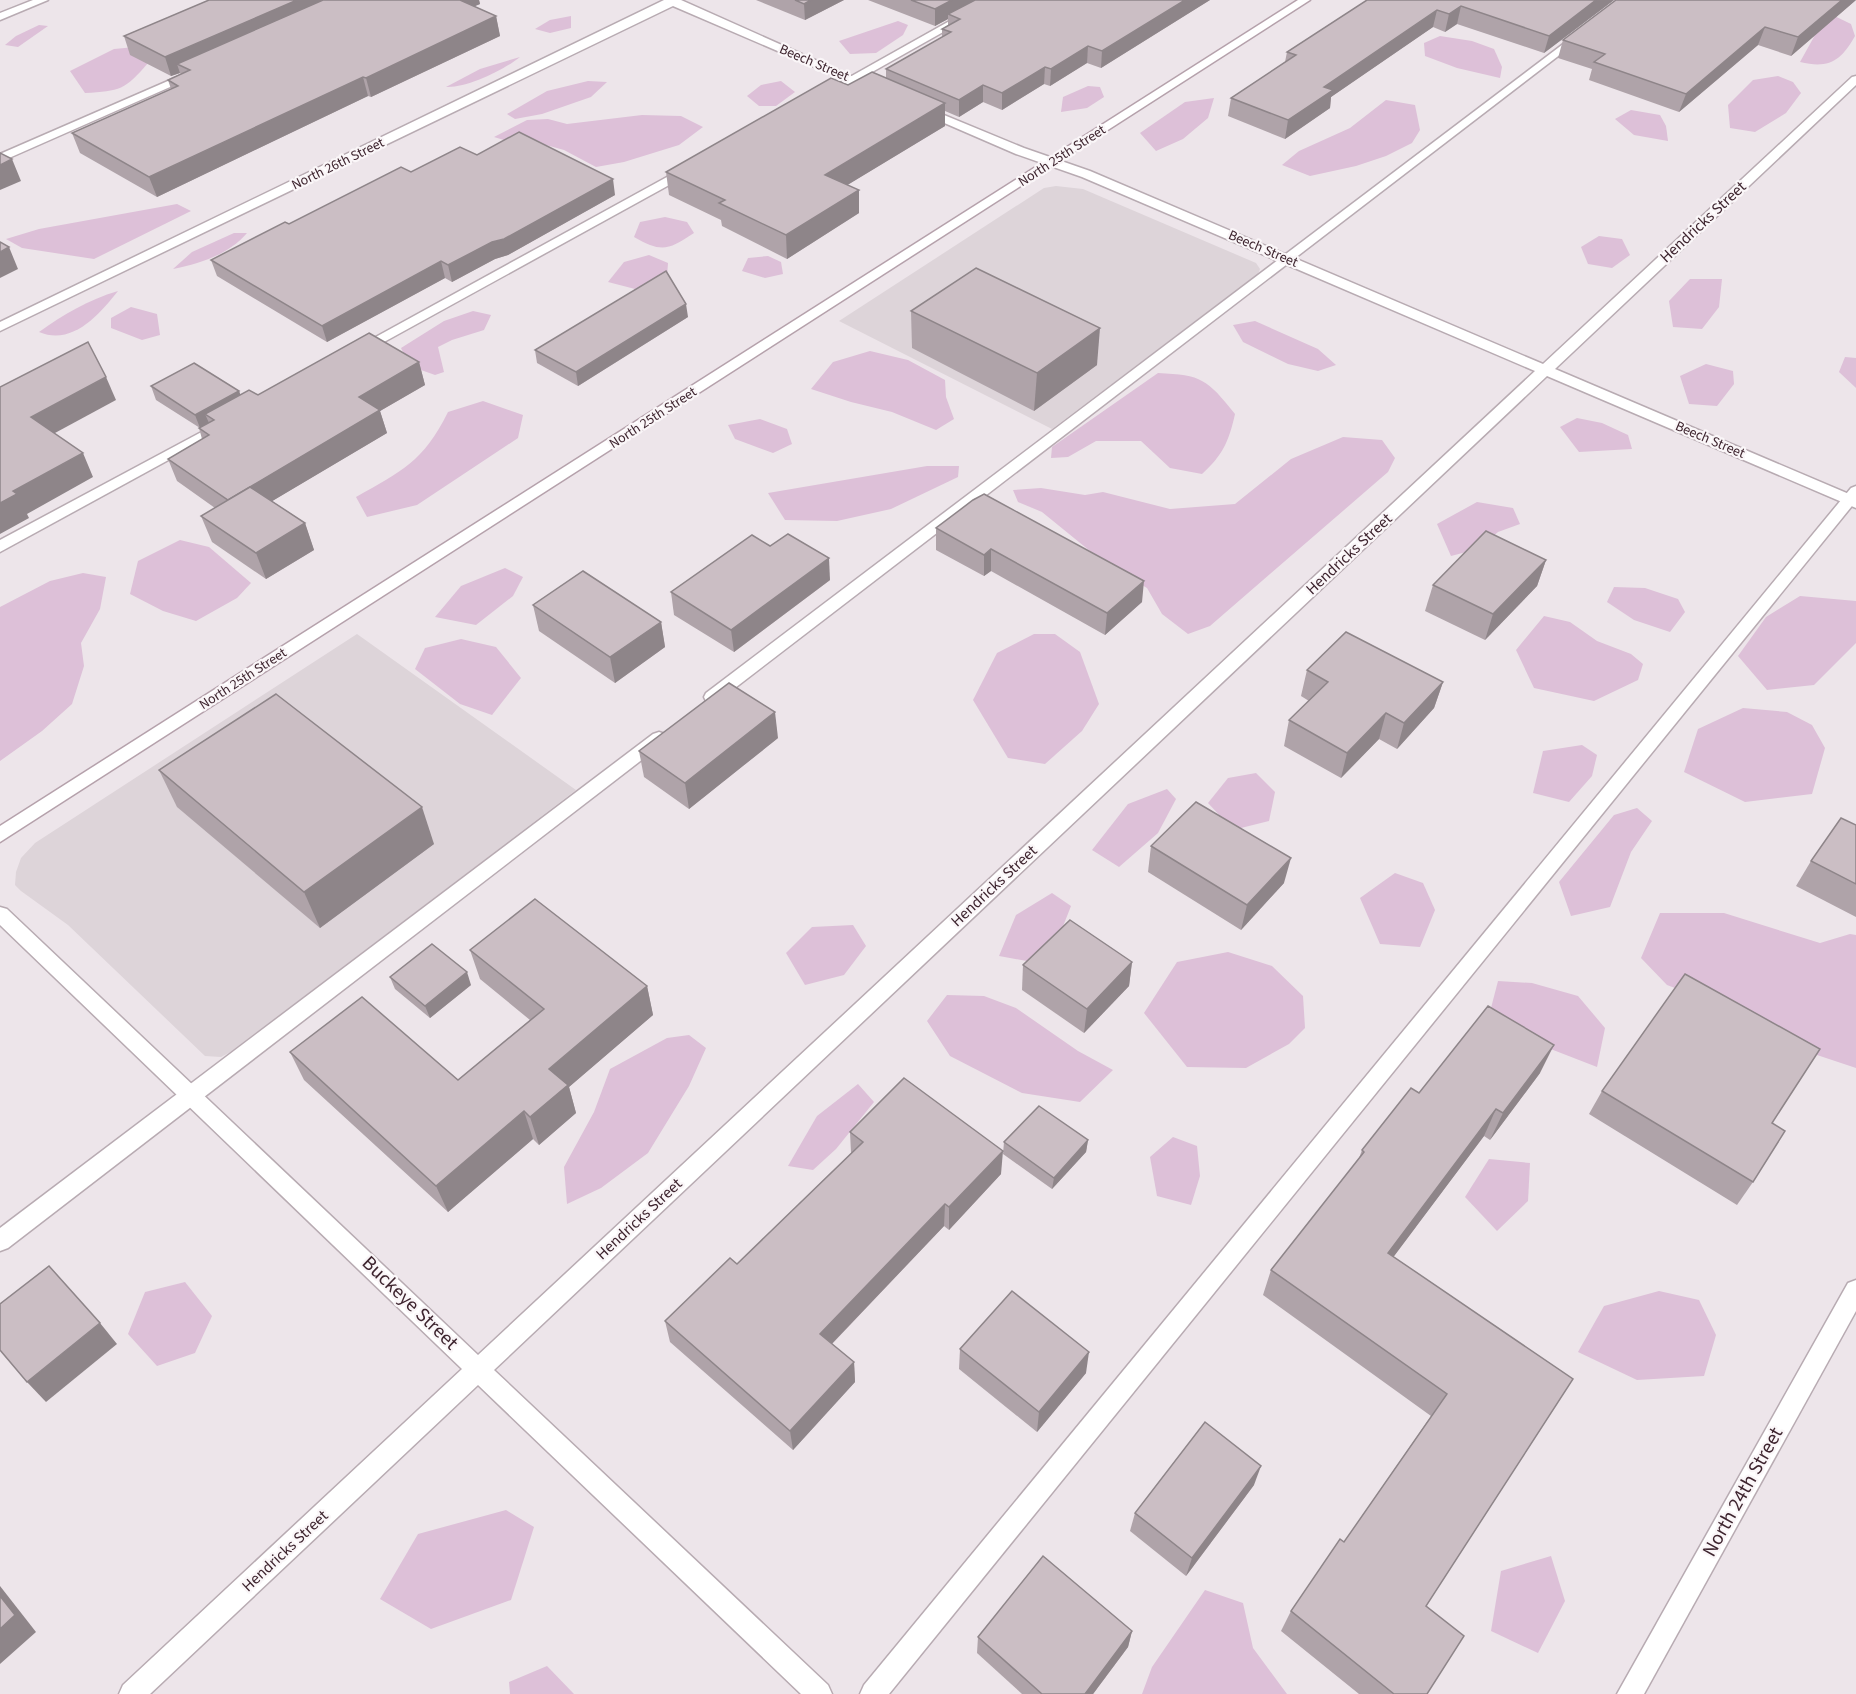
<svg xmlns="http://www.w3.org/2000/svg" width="1856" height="1694" viewBox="0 0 1856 1694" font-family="'Source Sans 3',sans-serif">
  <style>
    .built { fill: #ddd4d9 }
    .green { fill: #ddc0d8 }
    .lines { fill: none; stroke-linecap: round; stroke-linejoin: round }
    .lane-casing { stroke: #b8abb2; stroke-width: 3 }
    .street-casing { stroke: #b8abb2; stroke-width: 3 }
    .secondary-casing { stroke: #b5a1ab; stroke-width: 3 }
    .lane { fill: #fff; fill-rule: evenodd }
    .street { fill: #fff; fill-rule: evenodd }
    .secondary { fill: #fff; fill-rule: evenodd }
    .wall { fill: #afa3a9 }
    .shaded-wall { fill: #8e8589 }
    .building { fill: #cbbec4; stroke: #8e8589; stroke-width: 1.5 }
    .labels { text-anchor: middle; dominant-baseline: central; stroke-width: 4.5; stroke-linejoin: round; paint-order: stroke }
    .far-street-label { font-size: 14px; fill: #3e252f; stroke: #faf6f8 }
    .street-label { font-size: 16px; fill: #3e252f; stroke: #faf6f8 }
    .near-street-label { font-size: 20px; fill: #3e252f; stroke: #faf6f8 }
  </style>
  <rect width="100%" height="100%" fill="#ede5ea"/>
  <g class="built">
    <polygon points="1056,186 1083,189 1256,263 1260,269 1258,274 1052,429 839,321 1044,188"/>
    <polygon points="357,634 576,790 234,1050 221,1057 205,1056 68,925 21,891 15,885 16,872 21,858 35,843"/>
  </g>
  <g class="green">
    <path d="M1820,9L1851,24L1855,36C1841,61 1829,69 1800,62L1815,35Z"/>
    <polygon points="571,16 571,28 550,33 535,29 550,20"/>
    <polygon points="898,21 908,25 903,35 876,53 850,54 839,41"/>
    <polygon points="39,25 48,26 18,47 5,45 16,36"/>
    <polygon points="1440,36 1472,41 1494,49 1502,67 1500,78 1457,68 1425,56 1424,43"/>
    <path d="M146,46L148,63C125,90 120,91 85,93L70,71L114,49Z"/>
    <path d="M520,57C504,70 467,88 446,87L480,69Z"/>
    <polygon points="1778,76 1793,82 1801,93 1786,113 1755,132 1730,128 1728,105 1753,80"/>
    <polygon points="588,81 607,82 591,97 542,114 515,119 507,114 547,91"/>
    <polygon points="781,81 795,92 776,106 759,106 747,96 761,85"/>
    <polygon points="1088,86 1100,87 1104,97 1087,108 1061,112 1063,97"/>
    <polygon points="1214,98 1208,118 1183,139 1156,151 1140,133 1185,102"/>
    <polygon points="1386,100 1415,105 1420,130 1412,143 1386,156 1356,166 1310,176 1282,165 1299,151 1350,128"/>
    <polygon points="1631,110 1660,115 1666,126 1668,141 1634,135 1615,119"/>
    <polygon points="642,115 681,116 703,127 679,145 624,162 596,167 564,150 528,140 507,141 494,137 527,120 548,119 567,124"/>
    <polygon points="177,204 191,211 94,259 22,248 6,239 39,229"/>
    <path d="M665,217L687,222L694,233C668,250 662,253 634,237L640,222Z"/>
    <path d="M234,233H247C228,255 201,263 173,269L192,252Z"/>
    <polygon points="1599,236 1622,239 1630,255 1612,268 1588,264 1581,247"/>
    <polygon points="649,255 668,263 667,277 635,289 608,282 624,262"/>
    <polygon points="768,256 781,262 783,274 765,278 742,271 748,258"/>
    <polygon points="1690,279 1722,279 1719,307 1702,329 1673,327 1669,301"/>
    <path d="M118,291C99,315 72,346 39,332C64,314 88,300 118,291Z"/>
    <polygon points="131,307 157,314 160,335 142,340 111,328 111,318"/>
    <polygon points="473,311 491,315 484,330 452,340 438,347 444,372 435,375 410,366 401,348 444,321"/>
    <polygon points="1255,321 1318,349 1336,365 1318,371 1288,364 1243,342 1233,325"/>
    <polygon points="870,351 908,360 945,380 946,397 954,419 936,430 892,412 851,402 811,389 833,362"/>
    <polygon points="1845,357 1856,358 1856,388 1839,372"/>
    <polygon points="1706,364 1733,371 1734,384 1717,406 1689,404 1680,376"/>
    <path d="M1158,373C1202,375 1207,379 1235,414C1229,441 1223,455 1202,474L1170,468L1141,441H1096L1068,457L1051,458L1052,447Z"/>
    <path d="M483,401L523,415L518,438L417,505L367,517L356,497C402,471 423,462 448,412Z"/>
    <polygon points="1577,418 1602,423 1628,435 1632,449 1579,452 1560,427"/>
    <polygon points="760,419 787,429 792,444 773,453 735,439 728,425"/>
    <polygon points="1343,437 1382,440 1395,458 1388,472 1210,626 1188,634 1162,614 1147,588 1106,564 1042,512 1018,502 1013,490 1041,488 1085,495 1103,492 1170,509 1235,504 1291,459"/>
    <polygon points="927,466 959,466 958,477 891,509 837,521 785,520 768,493"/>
    <polygon points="1477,502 1513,508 1520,524 1498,532 1478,549 1451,556 1437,524"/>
    <polygon points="180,540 209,547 251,583 237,598 196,621 163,611 130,594 138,561"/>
    <polygon points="505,568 523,577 513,596 476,625 435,617 461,586"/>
    <polygon points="83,573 106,577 100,609 81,643 84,666 72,704 42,731 0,761 0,607 50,581"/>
    <polygon points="1614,587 1645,588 1678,599 1685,612 1670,632 1634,620 1607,602"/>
    <polygon points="1800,596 1856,601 1856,643 1814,685 1767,690 1738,656 1766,617"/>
    <polygon points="1544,616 1570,622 1597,641 1631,654 1643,664 1638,680 1594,701 1534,688 1516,650"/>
    <polygon points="1034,634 1055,634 1080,652 1099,704 1082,731 1045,764 1008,758 973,700 997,653"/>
    <polygon points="461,639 496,647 521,678 492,715 460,704 415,669 425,648"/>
    <polygon points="1743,708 1787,712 1812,725 1825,748 1812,794 1745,802 1684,772 1698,729"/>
    <polygon points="1582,745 1597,755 1592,776 1569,802 1533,793 1543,751"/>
    <polygon points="1256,773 1275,792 1269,821 1233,830 1208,803 1228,778"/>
    <polygon points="1167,789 1176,799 1158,833 1119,867 1092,850 1128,804"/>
    <polygon points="1637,808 1652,821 1631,852 1610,907 1571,916 1559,882 1614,815"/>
    <polygon points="1395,873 1423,883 1435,910 1420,947 1380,944 1360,898"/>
    <polygon points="1052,893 1071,906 1058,939 1032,962 999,956 1016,915"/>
    <polygon points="1660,913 1724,913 1820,943 1850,934 1856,935 1856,1068 1811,1053 1731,1009 1667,985 1641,958"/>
    <polygon points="853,925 866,946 844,975 805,985 786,953 812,927"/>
    <polygon points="1228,952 1272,966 1303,996 1305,1028 1289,1044 1246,1068 1187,1067 1144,1013 1177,962"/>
    <polygon points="1498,981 1532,983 1578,996 1605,1028 1597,1067 1530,1041 1491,1008"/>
    <polygon points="947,995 984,996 1016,1008 1078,1051 1113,1070 1080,1102 1022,1093 950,1056 927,1021"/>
    <polygon points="689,1035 706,1048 689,1086 648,1153 601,1188 567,1204 564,1167 594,1112 610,1069 667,1038"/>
    <polygon points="858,1084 874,1102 836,1149 813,1170 788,1166 817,1116"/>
    <polygon points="1173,1137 1197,1146 1200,1176 1191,1205 1157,1196 1150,1157"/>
    <polygon points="1489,1159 1530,1163 1528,1201 1497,1231 1465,1197"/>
    <polygon points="185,1282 212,1316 195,1353 157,1366 128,1334 145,1292"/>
    <polygon points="1659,1291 1699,1300 1716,1335 1704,1376 1637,1380 1578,1352 1604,1306"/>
    <polygon points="506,1510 534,1527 511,1600 431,1629 380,1599 418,1534"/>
    <polygon points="1551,1556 1565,1601 1538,1653 1491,1631 1501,1571"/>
    <polygon points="1205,1590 1243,1603 1253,1648 1287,1694 1142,1694 1152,1667"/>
    <polygon points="547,1666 574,1694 510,1694 509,1682"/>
  </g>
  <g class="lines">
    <defs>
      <g id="lane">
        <polygon points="987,0 1000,0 826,98 822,99 816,96"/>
        <polygon points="1579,32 1583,33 1583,37 718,701 706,701 704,697 706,693"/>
        <polygon points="191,71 197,74 195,76 0,162 0,154"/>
        <polygon points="687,166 691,167 691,173 364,353 359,354 352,350"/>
        <polygon points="222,421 227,422 229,425 227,428 0,552 0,540"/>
        <polygon points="1856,486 1856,501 889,1694 860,1694 864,1685 1851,488"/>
        <polygon points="659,732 665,734 668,738 665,742 8,1248 0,1251 0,1228 653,734"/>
      </g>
      <g id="street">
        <polygon points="33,0 48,0 0,20 0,13"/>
        <polygon points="664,0 681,0 885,91 879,94 875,93 673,6 0,331 0,322"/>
        <polygon points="1856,76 1856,85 1555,369 1856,497 1856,508 1547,376 494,1370 828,1685 832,1694 801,1694 478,1385 150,1694 119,1694 123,1685 462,1369 0,925 0,907 7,909 478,1355 1535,371 1082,177 1016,154 919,112 919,108 927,108 1024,148 1090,171 1543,364 1852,77"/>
        <polygon points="1856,1280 1856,1311 1644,1694 1617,1694 1848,1283"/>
      </g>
      <polygon id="secondary" points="1298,0 1310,0 0,842 0,826"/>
    </defs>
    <use href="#lane" class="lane-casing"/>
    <use href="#street" class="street-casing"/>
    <use href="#secondary" class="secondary-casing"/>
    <use href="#lane" class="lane"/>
    <use href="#street" class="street"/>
    <use href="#secondary" class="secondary"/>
  </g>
  <g class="wall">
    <polygon points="209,0 479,0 480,4 474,6 496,16 500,36 371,97 368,96 157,197 80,153 72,133 171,89 168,80 181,74 180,73 171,76 130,55 124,36"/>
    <polygon points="756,0 844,0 805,20"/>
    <polygon points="868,0 1210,0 1101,68 1087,63 1050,86 1044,84 1002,110 983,102 959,117 945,111 945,126 847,185 859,190 859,213 787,259 722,226 721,220 669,195 666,172 848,85 886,78 886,69 942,37 942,29 948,25 948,19 935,26"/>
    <polygon points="1367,0 1614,0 1544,53 1457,24 1445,32 1433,27 1331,97 1330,108 1285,139 1228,116 1231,98 1285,62 1287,52"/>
    <polygon points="1856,0 1791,56 1758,45 1679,112 1589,80 1592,69 1558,58 1563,40"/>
    <polygon points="477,155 615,195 508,255 495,259 452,282 445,278 327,342 217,276 211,260 289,224 411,172"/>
    <polygon points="911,311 1097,365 1034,411 912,348"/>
    <polygon points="688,317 578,386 537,363 535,350"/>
    <polygon points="419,362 425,385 380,411 387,433 272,501 305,523 314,550 266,579 212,542 201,516 215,508 177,481 168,459 202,439 199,428 200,428 156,400 151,386 239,391 240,395 258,395"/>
    <polygon points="936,528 1142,602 1105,635 991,571 984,576 936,550"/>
    <polygon points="1546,560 1537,586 1485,640 1425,611 1433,585"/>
    <polygon points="830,580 734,652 674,615 671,592"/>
    <polygon points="533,605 661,622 665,647 615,683 539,631"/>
    <polygon points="1307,670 1443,682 1434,708 1397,749 1379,739 1341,778 1284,746 1289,720 1309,701 1301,696"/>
    <polygon points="778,738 689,809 644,777 639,751"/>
    <polygon points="159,770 434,844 320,928 177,807"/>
    <polygon points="1856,825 1856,917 1796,886 1811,861"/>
    <polygon points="1151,846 1284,883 1241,930 1148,872"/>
    <polygon points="470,950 647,986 653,1015 569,1087 576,1113 539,1145 533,1139 448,1212 304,1080 290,1052 458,1080 530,1020 480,979"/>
    <polygon points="1132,962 1129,986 1084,1033 1022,990 1023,965"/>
    <polygon points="390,977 471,985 430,1018 395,989"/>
    <polygon points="1540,1073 1490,1140 1484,1136 1393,1257 1573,1379 1426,1606 1427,1694 1359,1694 1281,1631 1291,1611 1344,1542 1431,1416 1263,1295 1271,1270 1358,1161 1362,1150 1419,1093"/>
    <polygon points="1602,1091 1772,1123 1753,1182 1737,1205 1589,1114"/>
    <polygon points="850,1132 1001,1174 949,1230 944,1226 832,1344 854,1362 855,1382 793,1450 670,1342 665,1321 737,1264 851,1153"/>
    <polygon points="1088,1140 1086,1152 1052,1189 1003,1154 1004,1142"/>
    <polygon points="960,1349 1086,1373 1037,1432 959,1369"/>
    <polygon points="1254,1485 1186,1576 1130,1531 1135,1513"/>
    <polygon points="1132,1631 1128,1647 1093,1694 1022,1694 977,1653 978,1637"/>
  </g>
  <g class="shaded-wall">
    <polygon points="297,0 345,0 177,64 180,73 171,76 165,57"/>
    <polygon points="452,0 479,0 480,4 455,15"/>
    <polygon points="811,0 844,0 805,20 804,4"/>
    <polygon points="952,0 982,0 948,14 948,19 935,26 935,9"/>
    <polygon points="1185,0 1210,0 1101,68 1102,51"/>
    <polygon points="1596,0 1614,0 1544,53 1549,36"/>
    <polygon points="1842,0 1856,0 1791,56 1798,37"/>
    <polygon points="1461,6 1457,24 1445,32 1449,14"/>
    <polygon points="1437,10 1433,27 1331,97 1330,108 1285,139 1288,120 1324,87"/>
    <polygon points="496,16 500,36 371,97 366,78"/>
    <polygon points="1765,27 1758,45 1679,112 1686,94"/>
    <polygon points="1088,46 1087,63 1050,86 1051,69"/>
    <polygon points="1045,67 1044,84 1002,110 1002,93"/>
    <polygon points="363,77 368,96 157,197 149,177"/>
    <polygon points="983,85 983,102 959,117 959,100"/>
    <polygon points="945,103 945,126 826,198 825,175"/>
    <polygon points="12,159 21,181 0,190 0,165"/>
    <polygon points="613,179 615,195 508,255 495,259 452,282 448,265"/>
    <polygon points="859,190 859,213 787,259 786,235"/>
    <polygon points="9,247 18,269 0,278 0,252"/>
    <polygon points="441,261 445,278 327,342 322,326"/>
    <polygon points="686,304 688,317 578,386 576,372"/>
    <polygon points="1100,328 1097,365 1034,411 1037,373"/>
    <polygon points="419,362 425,385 380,411 387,433 237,522 229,500 359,397"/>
    <polygon points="106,377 116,400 42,440 31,417"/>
    <polygon points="239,391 244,404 205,414 209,423 200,428 195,415"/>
    <polygon points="83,453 93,477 27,514 29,518 0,534 0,503 13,491"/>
    <polygon points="305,523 314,550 266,579 256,553"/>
    <polygon points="991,549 991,571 984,576 984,555"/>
    <polygon points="829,558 830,580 734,652 731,630"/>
    <polygon points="1546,560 1537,586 1485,640 1493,614"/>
    <polygon points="1144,581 1142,602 1105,635 1107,613"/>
    <polygon points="661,622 665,647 615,683 610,657"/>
    <polygon points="1443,682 1434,708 1397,749 1404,723"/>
    <polygon points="775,712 778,738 689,809 685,783"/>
    <polygon points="1386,713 1379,739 1341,778 1347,753"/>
    <polygon points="422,807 434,844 320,928 304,892"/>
    <polygon points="1291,858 1284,883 1241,930 1247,905"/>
    <polygon points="1132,962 1129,986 1084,1033 1087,1009"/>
    <polygon points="467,972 471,985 430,1018 425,1006"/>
    <polygon points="647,986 653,1015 569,1087 576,1113 539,1145 530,1117 549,1069"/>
    <polygon points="1554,1045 1540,1073 1490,1140 1503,1113"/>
    <polygon points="1496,1109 1484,1136 1377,1279 1388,1253"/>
    <polygon points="524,1111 533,1139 448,1212 436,1186"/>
    <polygon points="1088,1140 1086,1152 1052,1189 1054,1178"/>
    <polygon points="1003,1151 1001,1174 949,1230 949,1207"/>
    <polygon points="945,1204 944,1226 822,1354 820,1334"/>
    <polygon points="100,1323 117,1344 46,1402 27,1382"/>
    <polygon points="1089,1352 1086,1373 1037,1432 1039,1412"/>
    <polygon points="854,1362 855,1382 793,1450 790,1431"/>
    <polygon points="1261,1466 1254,1485 1186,1576 1192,1558"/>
    <polygon points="0,1586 36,1632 0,1664"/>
    <polygon points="1132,1631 1128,1647 1093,1694 1085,1694"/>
  </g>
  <g class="building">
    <polygon points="209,0 297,0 165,57 124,36"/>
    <polygon points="323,0 460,0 496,16 366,78 363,77 149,177 72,133 178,86 168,80 190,70 177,64"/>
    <polygon points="795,0 811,0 804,4"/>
    <polygon points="911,0 952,0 935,9"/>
    <polygon points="975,0 1185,0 1102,51 1088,46 1051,69 1045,67 1002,93 983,85 959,100 886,69 951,32 942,29 960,19 948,14"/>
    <polygon points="1367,0 1596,0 1549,36 1461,6 1449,14 1437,10 1324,87 1333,90 1288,120 1231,98 1296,55 1287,52"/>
    <polygon points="1616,0 1842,0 1798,37 1765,27 1686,94 1594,62 1605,54 1563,40"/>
    <polygon points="872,72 945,103 825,175 859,190 786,235 719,203 725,200 666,172 831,78 848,85"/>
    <polygon points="519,132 613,179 504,239 492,242 448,265 441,261 322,326 211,260 285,222 289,224 401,167 411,172 460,147 477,155"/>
    <polygon points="0,153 12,159 0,165"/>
    <polygon points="0,242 9,247 0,252"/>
    <polygon points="976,268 1100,328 1037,373 911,311"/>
    <polygon points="666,271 686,304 576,372 535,350"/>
    <polygon points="369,333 419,362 359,397 380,410 228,500 168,459 209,435 199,428 214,420 205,414 249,390 258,395"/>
    <polygon points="88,342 106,377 31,417 83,453 13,491 17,494 0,503 0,387"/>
    <polygon points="194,363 239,391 195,415 151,386"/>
    <polygon points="250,487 305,523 256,553 201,516"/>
    <polygon points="984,494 1144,581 1107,613 991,549 984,555 936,528 973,500"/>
    <polygon points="1486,531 1546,560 1493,614 1433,585"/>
    <polygon points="788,534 829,558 731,630 671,592 752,535 770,546"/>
    <polygon points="583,571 661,622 610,657 533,605"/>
    <polygon points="1346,632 1443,682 1404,723 1386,713 1347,753 1289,720 1328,682 1307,670"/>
    <polygon points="729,683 775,712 685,783 639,751"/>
    <polygon points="276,694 422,807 304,892 159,770"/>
    <polygon points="1196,802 1291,858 1247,905 1151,846"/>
    <polygon points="1841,818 1856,825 1856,884 1811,861"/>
    <polygon points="535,899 647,986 549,1069 568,1085 530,1117 524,1111 436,1186 290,1052 362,997 458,1080 544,1009 470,950"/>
    <polygon points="1070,920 1132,962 1087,1009 1023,965"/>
    <polygon points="432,944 467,972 425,1006 390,977"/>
    <polygon points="1685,974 1820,1049 1772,1123 1785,1131 1753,1182 1602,1091"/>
    <polygon points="1488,1006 1554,1045 1503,1113 1496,1109 1388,1253 1573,1379 1426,1606 1464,1636 1427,1694 1394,1694 1291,1611 1340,1539 1344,1542 1447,1394 1271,1270 1364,1152 1362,1150 1411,1088 1419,1093"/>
    <polygon points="904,1078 1003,1151 949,1207 945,1204 820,1334 854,1362 790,1431 665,1321 730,1258 737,1264 863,1142 850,1132"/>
    <polygon points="1039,1106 1088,1140 1054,1178 1004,1142"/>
    <polygon points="49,1266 100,1323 27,1382 0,1350 0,1304"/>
    <polygon points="1012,1291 1089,1352 1039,1412 960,1349"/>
    <polygon points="1205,1422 1261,1466 1192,1558 1135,1513"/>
    <polygon points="1043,1556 1132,1631 1085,1694 1042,1694 978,1637"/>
    <polygon points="0,1596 15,1615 0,1629"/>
  </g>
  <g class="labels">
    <g class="far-street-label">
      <text transform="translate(814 63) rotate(23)">Beech Street</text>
      <text transform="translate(1062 156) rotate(-33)">North 25th Street</text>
      <text transform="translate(338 164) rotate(-26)">North 26th Street</text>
      <text transform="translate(1263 249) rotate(23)">Beech Street</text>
      <text transform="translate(653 418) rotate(-33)">North 25th Street</text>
      <text transform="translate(1710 440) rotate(23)">Beech Street</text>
      <text transform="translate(243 679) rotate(-33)">North 25th Street</text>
    </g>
    <g class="street-label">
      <text transform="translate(1703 222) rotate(-43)">Hendricks Street</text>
      <text transform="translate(1349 554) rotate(-43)">Hendricks Street</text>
      <text transform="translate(994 886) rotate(-43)">Hendricks Street</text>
      <text transform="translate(639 1219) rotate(-43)">Hendricks Street</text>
      <text transform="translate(285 1551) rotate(-43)">Hendricks Street</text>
    </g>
    <g class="near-street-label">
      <text transform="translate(410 1303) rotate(44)">Buckeye Street</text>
      <text transform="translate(1743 1492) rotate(-61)">North 24th Street</text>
    </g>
  </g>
</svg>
